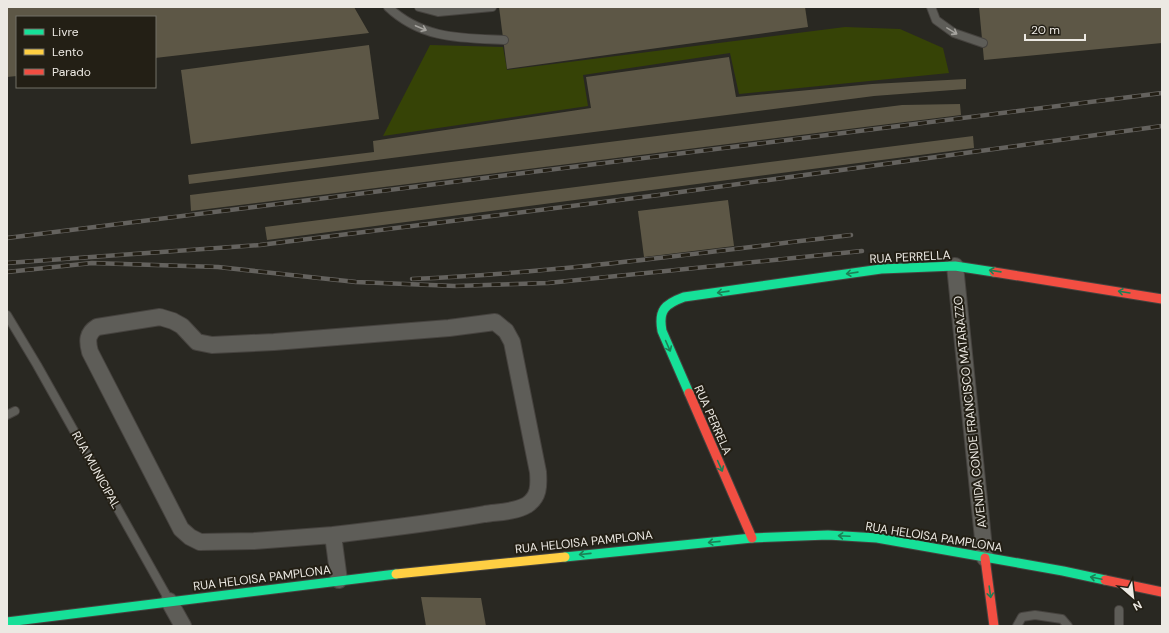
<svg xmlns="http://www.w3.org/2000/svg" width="1169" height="633" viewBox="0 0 1169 633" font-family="'DM Sans',sans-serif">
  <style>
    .green { fill: #364306 }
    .building { fill: #5d5746 }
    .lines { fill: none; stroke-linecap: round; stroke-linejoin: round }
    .lane-casing { stroke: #46433f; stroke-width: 10 }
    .street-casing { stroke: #46433f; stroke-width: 18 }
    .fast-casing { stroke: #46433f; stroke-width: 11 }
    .slow-casing { stroke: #46433f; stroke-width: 11 }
    .jam-casing { stroke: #46433f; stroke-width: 11 }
    .lane { stroke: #5e5d58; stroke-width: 8 }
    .street { stroke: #5e5d58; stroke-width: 16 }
    .fast { stroke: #16e098; stroke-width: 9 }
    .slow { stroke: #ffcf43; stroke-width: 9 }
    .jam { stroke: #f24e42; stroke-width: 9 }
    .rail-casing { stroke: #64625e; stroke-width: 4.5 }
    .rail { stroke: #231f15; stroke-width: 3; stroke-dasharray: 9; stroke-linecap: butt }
    .oneway { stroke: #a5a39e }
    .oneway2 { stroke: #1c8056 }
    .labels { text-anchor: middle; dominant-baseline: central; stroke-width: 4; stroke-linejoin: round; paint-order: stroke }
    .street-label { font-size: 12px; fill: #ece9e3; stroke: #231f15 }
  </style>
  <rect width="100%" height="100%" fill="#292822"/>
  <polygon class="green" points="845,27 900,29 943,48 949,73 739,94 730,53 583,75 588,106 383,136 430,45 503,47 507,70"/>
  <g class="building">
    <polygon points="7,7 354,7 369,33 155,58 155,17 17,17 17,76 7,77"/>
    <polygon points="499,7 805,7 808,27 507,69"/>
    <polygon points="979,7 1162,7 1162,43 984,60"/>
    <polygon points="369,45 379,119 191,144 181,70"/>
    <polygon points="729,57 736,97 872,84 966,79 966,89 874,96 189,184 188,175 374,152 373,141 591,108 586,77"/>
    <polygon points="960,104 961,115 191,211 190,195 902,105"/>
    <polygon points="973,136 974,148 267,240 265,227"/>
    <polygon points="728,200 734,246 644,257 638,211"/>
    <polygon points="421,597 481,598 486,626 426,626"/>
  </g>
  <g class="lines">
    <defs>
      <g id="lane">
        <path d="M388,7C422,39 460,38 504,40"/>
        <polyline points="419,7 438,12 492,7"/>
        <polyline points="931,7 936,20 954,33 983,43"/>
        <polyline points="7,315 37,365 169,600"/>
        <polyline points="7,415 15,411"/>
        <polyline points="1017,626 1022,617 1035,615 1062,619 1068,626"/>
        <polyline points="1119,626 1119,610"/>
      </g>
      <g id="street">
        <polyline points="955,266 985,558"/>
        <path d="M333,535C384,529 435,523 485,514C498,512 515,512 527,505C539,497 539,486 538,472L512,342L506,331L495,322L449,328L274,342L212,345L197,342L182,326L173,321L160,317L97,327C87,333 87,341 90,352L181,529L190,537L200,542L254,541L333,535L339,580"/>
        <polyline points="169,601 183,626"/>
      </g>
      <g id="fast">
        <path d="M689,393L662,331C658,310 665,304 684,297L881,269L955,266L994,272"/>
        <polyline points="565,557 752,538 828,535 877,538 1063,571 1105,580"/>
        <polyline points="7,622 396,574"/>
      </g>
      <polyline id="slow" points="396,574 565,557"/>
      <g id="jam">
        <polyline points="994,272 1162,299"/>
        <polyline points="689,393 752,538"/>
        <polyline points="985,558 994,626"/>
        <polyline points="1105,580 1162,592"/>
      </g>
    </defs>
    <use href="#lane" class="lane-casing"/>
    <use href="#street" class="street-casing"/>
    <use href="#fast" class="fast-casing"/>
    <use href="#slow" class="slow-casing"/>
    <use href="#jam" class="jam-casing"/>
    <use href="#lane" class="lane"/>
    <use href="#street" class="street"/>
    <use href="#fast" class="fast"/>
    <use href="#slow" class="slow"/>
    <use href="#jam" class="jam"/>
    <defs>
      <g id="rail">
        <polyline points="7,238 1162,93"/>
        <polyline points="7,263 260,245 659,195 1162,126"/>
        <polyline points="7,272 92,263 218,267 356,282 455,286 548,283 862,251"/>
        <path d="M412,279C559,273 705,252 851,235"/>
      </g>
    </defs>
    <use href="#rail" class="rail-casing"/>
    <use href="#rail" class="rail"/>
  </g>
  <defs><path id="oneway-shaft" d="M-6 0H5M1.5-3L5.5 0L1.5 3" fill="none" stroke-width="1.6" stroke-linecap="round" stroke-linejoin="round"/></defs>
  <g class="oneway">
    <use href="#oneway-shaft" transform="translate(421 28) rotate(23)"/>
    <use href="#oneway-shaft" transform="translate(952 31) rotate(31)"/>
  </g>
  <g class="oneway2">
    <use href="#oneway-shaft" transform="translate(995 271) rotate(-172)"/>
    <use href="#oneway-shaft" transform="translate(852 273) rotate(172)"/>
    <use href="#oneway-shaft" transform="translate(723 292) rotate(172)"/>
    <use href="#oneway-shaft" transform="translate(1124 292) rotate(-171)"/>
    <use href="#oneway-shaft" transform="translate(668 346) rotate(66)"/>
    <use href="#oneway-shaft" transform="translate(720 466) rotate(66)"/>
    <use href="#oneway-shaft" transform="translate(844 536) rotate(-177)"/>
    <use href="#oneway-shaft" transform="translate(714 542) rotate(174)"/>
    <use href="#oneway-shaft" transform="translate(585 554) rotate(174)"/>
    <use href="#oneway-shaft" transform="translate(1096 578) rotate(-168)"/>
    <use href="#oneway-shaft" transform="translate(990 592) rotate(82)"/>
  </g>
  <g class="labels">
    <g class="street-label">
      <text transform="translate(910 257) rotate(-3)">RUA PERRELLA</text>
      <text transform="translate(970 412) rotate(-96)">AVENIDA CONDE FRANCISCO MATARAZZO</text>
      <text transform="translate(713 420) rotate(66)">RUA PERRELA</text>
      <text transform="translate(96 470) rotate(61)">RUA MUNICIPAL</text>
      <text transform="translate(934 537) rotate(9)">RUA HELOISA PAMPLONA</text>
      <text transform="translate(584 542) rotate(-6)">RUA HELOISA PAMPLONA</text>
      <text transform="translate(262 578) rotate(-7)">RUA HELOISA PAMPLONA</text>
    </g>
  </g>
  <rect width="1169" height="633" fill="none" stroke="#ece9e3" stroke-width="16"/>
  <rect x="16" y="16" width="140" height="72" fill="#231f15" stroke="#737067"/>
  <rect x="24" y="29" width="20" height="6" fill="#16e098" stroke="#737067"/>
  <text x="52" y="36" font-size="12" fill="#ece9e3">Livre</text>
  <rect x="24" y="49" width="20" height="6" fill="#ffcf43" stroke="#737067"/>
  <text x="52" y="56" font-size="12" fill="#ece9e3">Lento</text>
  <rect x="24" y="69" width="20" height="6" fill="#f24e42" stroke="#737067"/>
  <text x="52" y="76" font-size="12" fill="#ece9e3">Parado</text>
  <g transform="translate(1133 597) rotate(152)" stroke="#231f15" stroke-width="3" paint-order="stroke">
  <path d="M0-3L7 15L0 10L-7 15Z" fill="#ece9e3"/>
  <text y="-6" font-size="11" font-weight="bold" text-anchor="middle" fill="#ece9e3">N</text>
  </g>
  <path d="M1025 34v6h60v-6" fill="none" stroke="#ece9e3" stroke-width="2"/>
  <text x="1031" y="34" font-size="12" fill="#ece9e3" stroke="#231f15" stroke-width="3" paint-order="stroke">20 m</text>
</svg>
